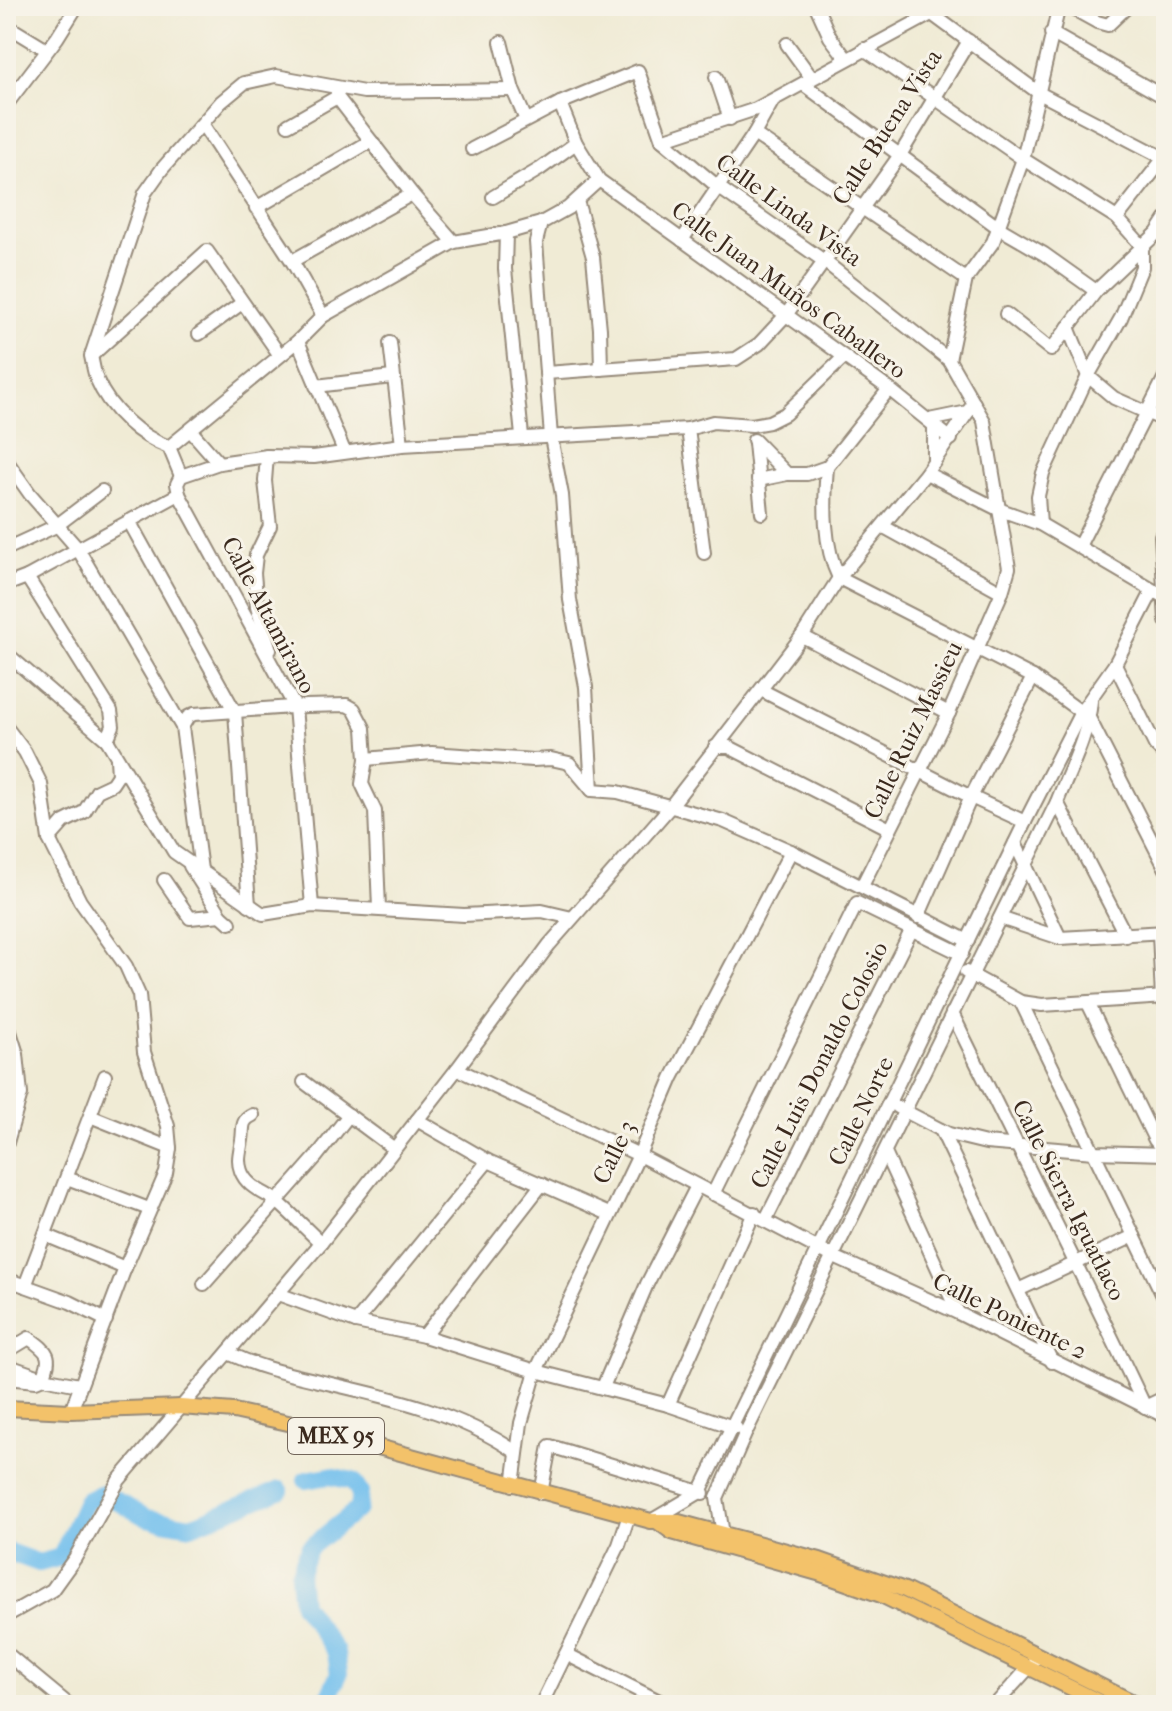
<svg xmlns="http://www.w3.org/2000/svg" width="1172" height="1711" viewBox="0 0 1172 1711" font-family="'IM FELL French Canon',serif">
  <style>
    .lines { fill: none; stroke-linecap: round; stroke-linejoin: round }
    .river { stroke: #73c0ed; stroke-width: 18 }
    .minor-casing { stroke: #968a7a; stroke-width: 16 }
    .major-casing { stroke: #968a7a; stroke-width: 18 }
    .minor { stroke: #fff; stroke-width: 12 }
    .major { stroke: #f3c26a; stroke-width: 14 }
    .labels { text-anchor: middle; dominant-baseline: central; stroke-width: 6; stroke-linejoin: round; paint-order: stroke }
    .shield { fill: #f7f3e8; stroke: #73665b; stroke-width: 2 }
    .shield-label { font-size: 22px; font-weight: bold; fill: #3b2a1e }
    .street-label { font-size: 24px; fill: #3b2a1e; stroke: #f7f3e8 }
  </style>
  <rect width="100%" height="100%" fill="#f7f3e8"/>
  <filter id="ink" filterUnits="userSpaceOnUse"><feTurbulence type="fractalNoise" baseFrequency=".0125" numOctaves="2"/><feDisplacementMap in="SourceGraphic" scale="16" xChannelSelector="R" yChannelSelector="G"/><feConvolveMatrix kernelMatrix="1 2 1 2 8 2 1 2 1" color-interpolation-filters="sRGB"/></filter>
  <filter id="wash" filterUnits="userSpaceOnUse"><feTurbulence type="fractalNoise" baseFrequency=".006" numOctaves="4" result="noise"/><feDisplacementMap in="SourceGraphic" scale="32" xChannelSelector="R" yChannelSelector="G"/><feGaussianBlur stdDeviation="1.8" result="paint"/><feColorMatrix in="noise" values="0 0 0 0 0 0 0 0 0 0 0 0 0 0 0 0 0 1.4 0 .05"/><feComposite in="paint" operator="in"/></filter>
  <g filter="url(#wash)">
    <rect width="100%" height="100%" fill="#f0ebd5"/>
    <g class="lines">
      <g class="river">
        <polyline points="306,1480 329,1476 353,1481 360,1493 358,1509 309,1548 299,1575 302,1604 336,1652 339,1674 325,1705"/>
        <polyline points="115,1500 147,1518 191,1526 280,1490"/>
        <polyline points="6,1551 39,1563 61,1557 86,1501 100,1494"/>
      </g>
    </g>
  </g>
  <g filter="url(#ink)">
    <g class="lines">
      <defs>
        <g id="minor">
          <polyline points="816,6 830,37 846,58"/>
          <polyline points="921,6 1039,93 1166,159"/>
          <polyline points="1068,6 1097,22 1108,25 1128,6"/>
          <polyline points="6,10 9,6"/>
          <polyline points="6,25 47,50"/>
          <polyline points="1051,33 1166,98"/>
          <polyline points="501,42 513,90 526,120"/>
          <polyline points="787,44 811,77"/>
          <polyline points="864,49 1023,159 1117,218 1142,246 1142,267 1121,318 1088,376 1043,473 1038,496 1040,524"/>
          <polyline points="716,77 730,119"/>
          <polyline points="803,84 999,228 1044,254 1096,291"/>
          <polyline points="337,88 337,97 412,194 454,242"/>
          <polyline points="560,103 576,143 599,180 889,389 951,439"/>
          <polyline points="6,105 57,38 77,6"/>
          <polyline points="203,125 292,261 323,316"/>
          <polyline points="288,125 337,97"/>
          <polyline points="754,134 966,279"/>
          <polyline points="662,140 756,109 946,6"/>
          <polyline points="472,149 560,103 638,71 662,140 718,187 824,261 949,360"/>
          <polyline points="493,197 540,169 576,143"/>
          <polyline points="577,201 593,257 600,329 601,369"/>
          <polyline points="256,208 371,141"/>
          <polyline points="1117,218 1164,158"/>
          <polyline points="541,223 536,242 551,437 562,495 570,600 586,687 592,790"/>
          <polyline points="506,233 505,269 522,436"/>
          <polyline points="682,240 754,134 772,102"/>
          <polyline points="292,261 412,194"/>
          <polyline points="1006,314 1051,350 1096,291 1157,233 1166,219"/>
          <polyline points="1068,327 1088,376 1114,398 1166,421"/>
          <polyline points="199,334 242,303"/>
          <polyline points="298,341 344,451"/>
          <polyline points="390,343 402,445"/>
          <polyline points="92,355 207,251 279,354"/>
          <polyline points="546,373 736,359 759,344 786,315 900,155 969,41"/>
          <polyline points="316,386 392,377"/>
          <polyline points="929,420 968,412"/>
          <polyline points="934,424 934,462"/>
          <polyline points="688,429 704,553"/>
          <polyline points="191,431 219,463"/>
          <polyline points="754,440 787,474"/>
          <polyline points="755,443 762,513"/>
          <path d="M169,447C140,437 109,409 97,380C94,373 93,364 91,356L145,193L162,169L221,102L244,83L276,76L364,92L513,90"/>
          <polyline points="169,447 298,341 323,316 454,242 506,233 541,223 568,208 599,180"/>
          <polyline points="169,447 181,476"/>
          <polyline points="267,456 265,481 270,526 256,555 254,573 257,607 270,650"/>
          <polyline points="6,460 30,494 78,549 182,727 201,870"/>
          <path d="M827,467C824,504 823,545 839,578L1033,677L1089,718L1166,869"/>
          <polyline points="926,473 998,509 1040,524 1166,598"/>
          <polyline points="758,480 787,474 807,474 827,467 889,389"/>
          <polyline points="129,521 235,712 249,905"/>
          <polyline points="884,527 1002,592"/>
          <polyline points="1166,527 1161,536 1166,621"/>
          <polyline points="1079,546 1166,375"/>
          <polyline points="6,549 56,526 102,491"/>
          <polyline points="27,577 111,711 113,726 107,740"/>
          <polyline points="6,585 27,577 179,494"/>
          <polyline points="802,636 949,713"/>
          <polyline points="6,653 107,740 174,852 263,914 312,906 464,915 542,911 572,918"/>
          <polyline points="1115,664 1155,745 1166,756"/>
          <polyline points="761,690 971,797 1025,822"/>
          <polyline points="6,727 25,752 41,784 49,839 80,901 126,966 139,995 144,1052 168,1126 170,1148 166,1173 125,1268 71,1411"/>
          <polyline points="182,727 188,717 194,714 306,706 347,705 354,709 364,728 366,759 362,784 375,811 379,908"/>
          <polyline points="715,747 729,747 890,829"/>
          <polyline points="366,759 432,753 533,760 551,759 569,763 592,790 618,792 723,821 791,851 968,941"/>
          <polyline points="1057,802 1126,936"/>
          <polyline points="49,839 64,822 84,812 97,791 112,784 118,775 117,759"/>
          <polyline points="1015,843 1060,938"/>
          <polyline points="190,866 221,915 230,923"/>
          <polyline points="164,880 190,918 221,915"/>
          <polyline points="862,886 949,713 1002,592 1009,568 984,421 949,360 966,279 993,242 1023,159 1059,6"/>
          <polyline points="312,906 295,707 179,494 177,484 181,476 219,463 267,456 314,457 402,445 688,429 713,422 752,425 769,422 785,414 844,357"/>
          <polyline points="918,917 971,797 1033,677"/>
          <polyline points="1000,918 1060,938 1166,932"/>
          <polyline points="1159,933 1162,998 1166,1006"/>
          <polyline points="966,972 1021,1002 1042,1005 1166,997"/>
          <polyline points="1021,1002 1166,1302"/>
          <polyline points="1088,1003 1155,1140 1166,1154"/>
          <path d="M952,1013C1016,1145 1083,1275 1145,1407L1166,1397"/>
          <polyline points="6,1019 17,1054 21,1094 6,1146"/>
          <polyline points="457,1069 639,1155 834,1257 958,1313 1166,1417"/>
          <polyline points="304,1082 393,1148"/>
          <polyline points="897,1107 949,1134 986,1143 1094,1152 1166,1154"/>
          <path d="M253,1115C240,1121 244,1128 242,1140C240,1152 237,1160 241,1171C247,1188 267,1193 279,1203C294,1216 307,1230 321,1243"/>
          <polyline points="90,1116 170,1148"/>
          <polyline points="417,1120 488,1161 609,1214"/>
          <polyline points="941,1130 1052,1362"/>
          <polyline points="885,1153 958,1313"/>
          <polyline points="67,1178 149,1209"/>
          <polyline points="713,1194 857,903 962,954"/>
          <polyline points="766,1219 911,931"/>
          <polyline points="45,1235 125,1268"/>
          <polyline points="6,1279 70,1302 106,1320"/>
          <polyline points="204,1284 316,1157 349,1115"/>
          <polyline points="25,1286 105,1076"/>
          <polyline points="1018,1290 1134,1236"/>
          <polyline points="278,1294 356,1322 424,1336 536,1371 668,1405 736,1428"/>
          <polyline points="356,1322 488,1161"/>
          <polyline points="424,1336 542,1184"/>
          <path d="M6,1352L29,1338C48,1352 53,1355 43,1378L36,1381L6,1378"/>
          <path d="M228,1353C262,1369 290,1374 327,1383C393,1398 459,1413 516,1452"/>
          <polyline points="6,1365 43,1378 79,1385"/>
          <polyline points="603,1387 647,1284 697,1186"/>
          <polyline points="668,1405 754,1213"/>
          <polyline points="513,1485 521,1423 536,1371 639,1155 672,1078 791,851"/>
          <polyline points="541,1493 550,1446 703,1493"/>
          <polyline points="651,1521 700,1492 1025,822 1081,712 1115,664 1152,592"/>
          <path d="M723,1534L717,1498L746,1432L1057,802C1070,769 1088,736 1091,701"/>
          <polyline points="6,1616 52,1590 75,1558 119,1480 321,1243 457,1069 549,945 670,807 802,636 839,578 926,473 974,403"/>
          <polyline points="6,1653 69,1705"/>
          <polyline points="566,1654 667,1705"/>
          <polyline points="541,1705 619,1545 629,1515"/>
          <polyline points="995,1705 1033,1663"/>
          <polyline points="1033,1705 1040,1705"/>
        </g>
        <g id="major">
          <polyline points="6,1408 71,1411 180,1407 234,1411 297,1425 651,1521 675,1521 820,1560 905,1590 1139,1705"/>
          <polyline points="658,1522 672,1532 818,1573 881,1595 1106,1705"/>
        </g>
      </defs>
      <use href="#minor" class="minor-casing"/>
      <use href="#major" class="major-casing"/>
      <use href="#minor" class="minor"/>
      <use href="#major" class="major"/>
    </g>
  </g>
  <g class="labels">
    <rect class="shield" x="288" y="1418" width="96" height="36" rx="6"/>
    <g class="shield-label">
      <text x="336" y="1436">MEX 95</text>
    </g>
    <g class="street-label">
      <text transform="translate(887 127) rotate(-57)">Calle Buena Vista</text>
      <text transform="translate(789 210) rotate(36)">Calle Linda Vista</text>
      <text transform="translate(789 290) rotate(36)">Calle Juan Muños Caballero</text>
      <text transform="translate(269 615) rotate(62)">Calle Altamirano</text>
      <text transform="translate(913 730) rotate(-64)">Calle Ruiz Massieu</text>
      <text transform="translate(819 1065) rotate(-63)">Calle Luis Donaldo Colosio</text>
      <text transform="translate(861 1111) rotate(-64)">Calle Norte</text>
      <text transform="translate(614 1152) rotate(-64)">Calle 3</text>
      <text transform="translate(1069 1200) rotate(63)">Calle Sierra Iguatlaco</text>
      <text transform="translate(1010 1316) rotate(26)">Calle Poniente 2</text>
    </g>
  </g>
  <rect width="1172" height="1711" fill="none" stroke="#f7f3e8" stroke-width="32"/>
</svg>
